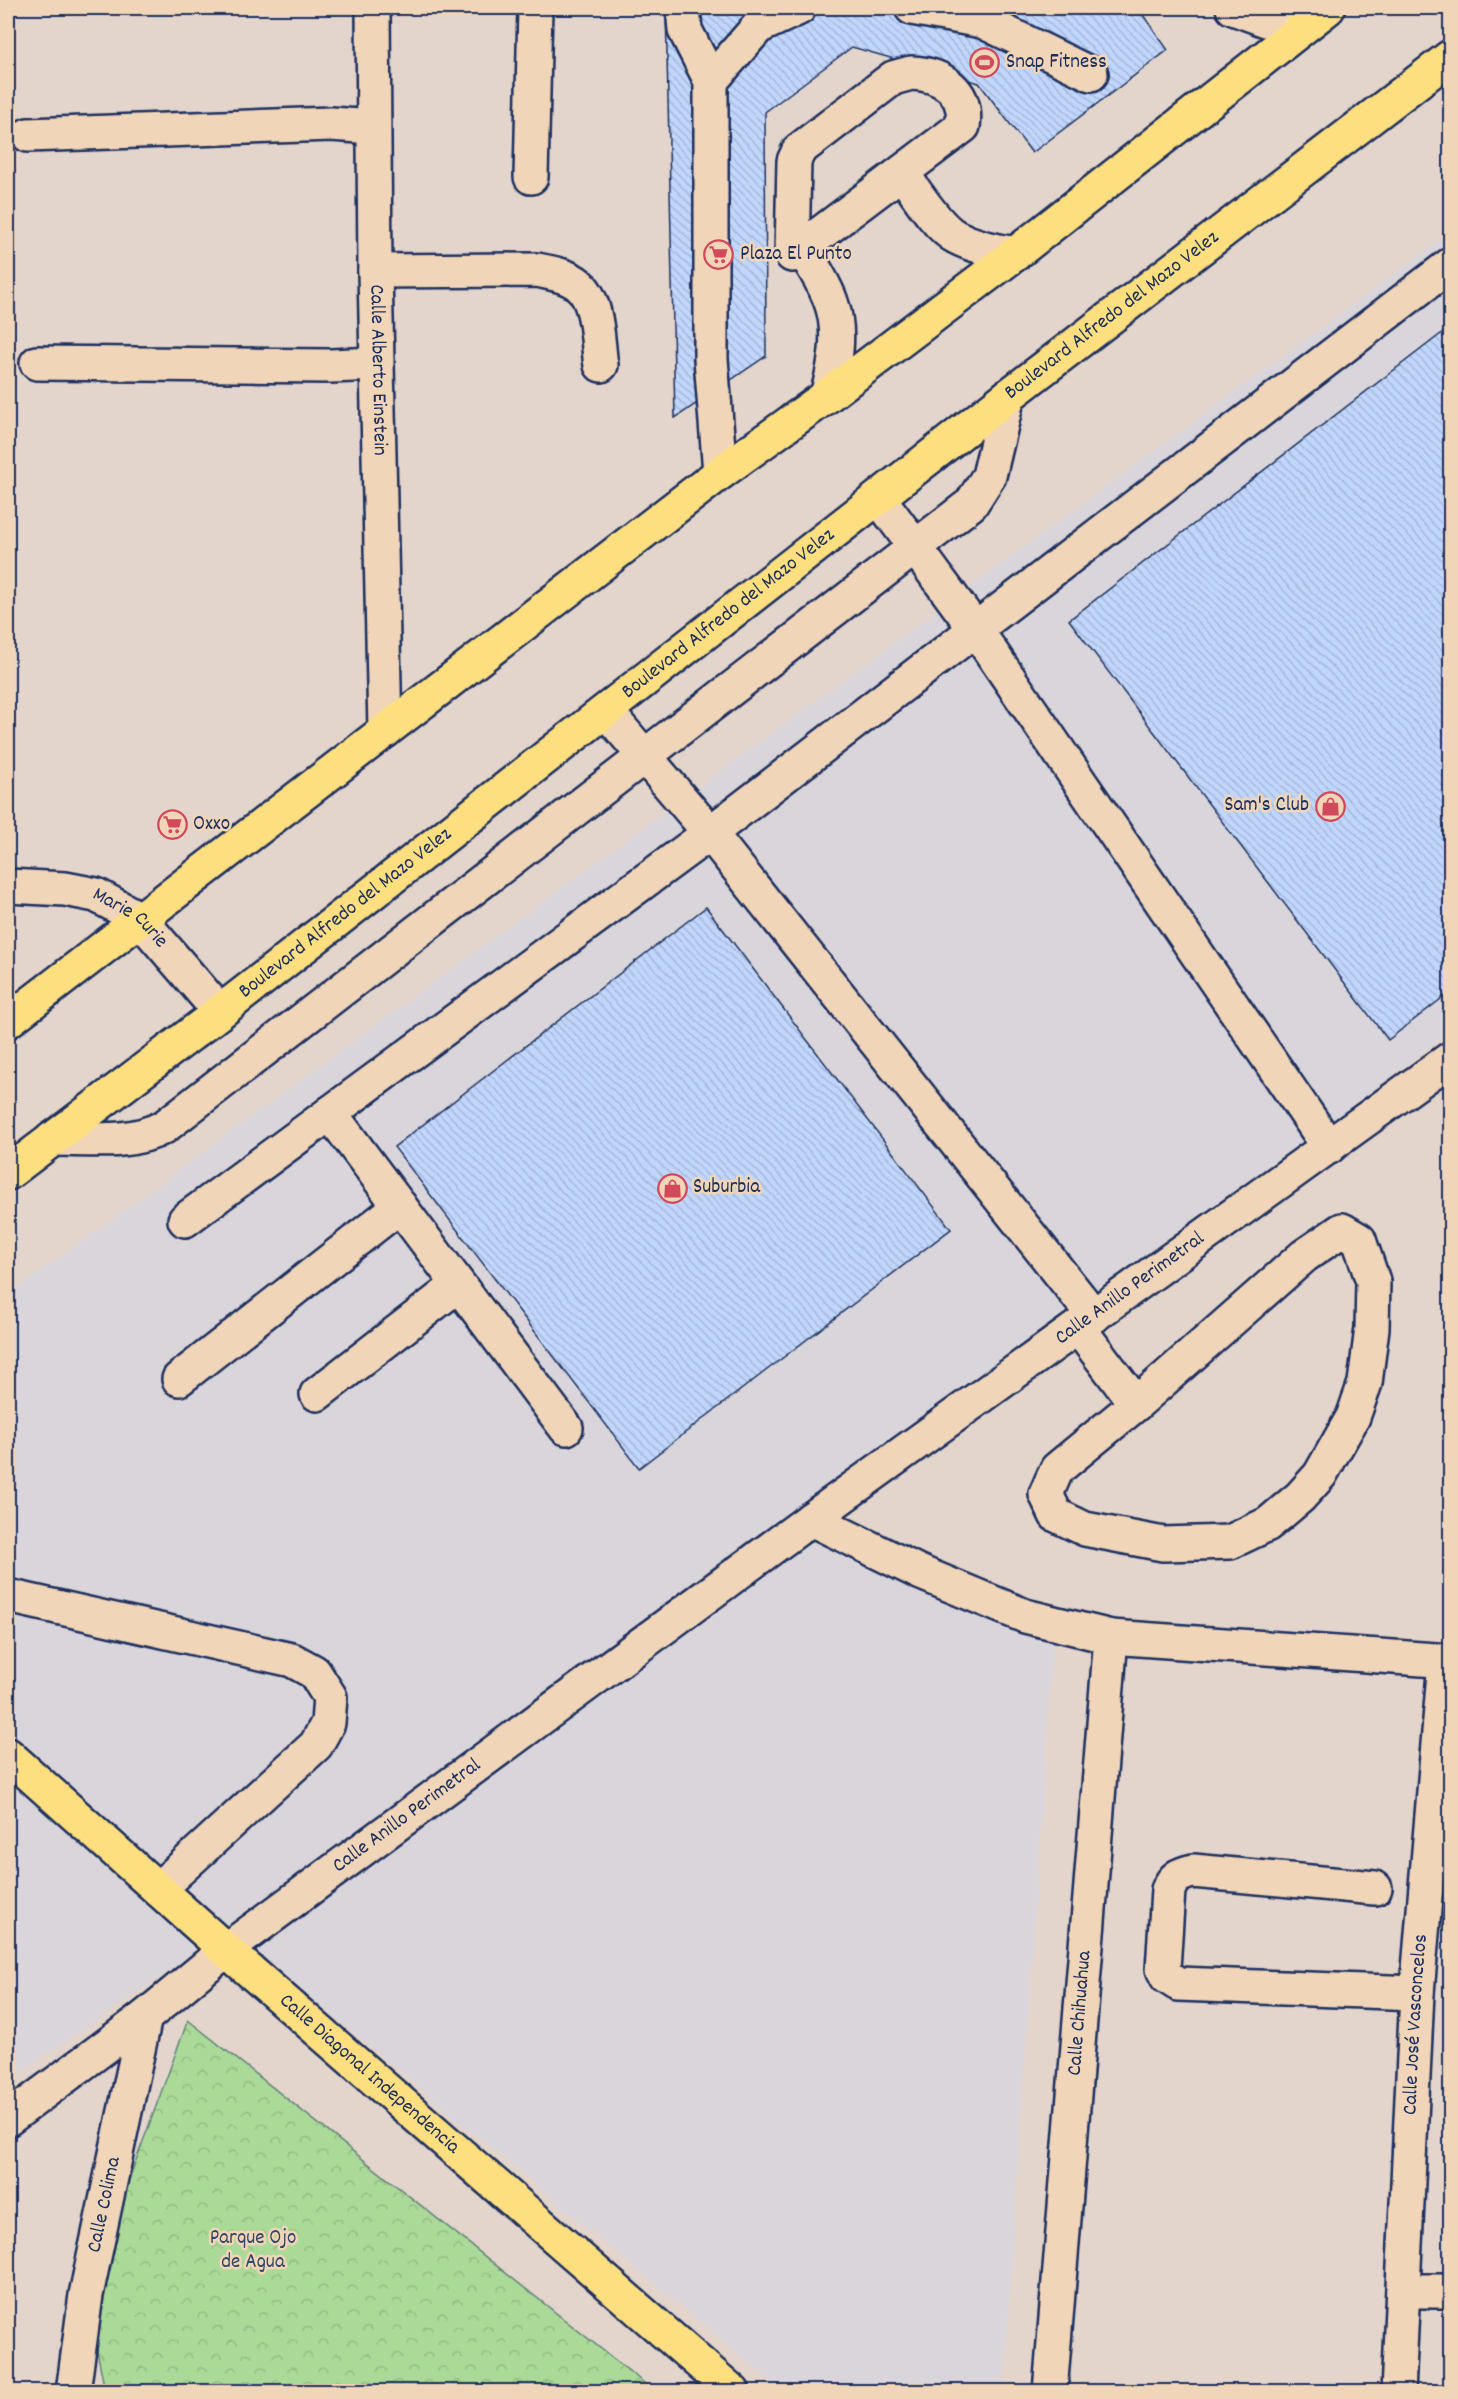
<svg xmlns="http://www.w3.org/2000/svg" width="1458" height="2399" viewBox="0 0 1458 2399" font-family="Dekko,sans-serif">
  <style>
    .built { fill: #d9d5da }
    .forest { fill: url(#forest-crowns); stroke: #63847b; stroke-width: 1.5 }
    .building { fill: url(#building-back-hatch); stroke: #1b2f5e; stroke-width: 1.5 }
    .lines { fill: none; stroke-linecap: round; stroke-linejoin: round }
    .minor-casing { stroke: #1b2f5e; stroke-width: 38 }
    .major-casing { stroke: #1b2f5e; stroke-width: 38 }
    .minor { stroke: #f1d5b8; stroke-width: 33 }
    .major { stroke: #fedf80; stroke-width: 33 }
    .labels { text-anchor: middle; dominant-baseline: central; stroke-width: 5; stroke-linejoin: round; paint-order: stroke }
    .poi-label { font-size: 21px; fill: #1b2f5e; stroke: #f1d5b8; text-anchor: start }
    .street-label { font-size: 21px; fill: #1b2f5e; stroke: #f1d5b8 }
    .park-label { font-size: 21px; fill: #314867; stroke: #f1d5b8 }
  </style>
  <defs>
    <pattern id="forest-crowns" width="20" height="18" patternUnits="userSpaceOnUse" patternTransform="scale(1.5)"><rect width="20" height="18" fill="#abd998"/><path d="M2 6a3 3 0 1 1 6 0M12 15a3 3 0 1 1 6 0" fill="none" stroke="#93bb85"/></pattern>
    <pattern id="building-back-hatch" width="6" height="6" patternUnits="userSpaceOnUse" patternTransform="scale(1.5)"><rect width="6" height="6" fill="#c1d6fb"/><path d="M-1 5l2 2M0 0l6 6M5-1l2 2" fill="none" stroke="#a5b8da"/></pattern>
  </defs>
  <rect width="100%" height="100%" fill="#e3d5cc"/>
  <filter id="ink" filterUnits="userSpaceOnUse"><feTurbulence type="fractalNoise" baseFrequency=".0167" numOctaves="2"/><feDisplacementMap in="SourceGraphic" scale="12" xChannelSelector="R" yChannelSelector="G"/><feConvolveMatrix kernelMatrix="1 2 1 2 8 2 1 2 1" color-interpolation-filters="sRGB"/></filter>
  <g filter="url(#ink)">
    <polygon class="built" points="1450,233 1450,1031 834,1509 1054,1622 1003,2391 783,2391 230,1930 8,2080 8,1296"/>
    <polygon class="forest" points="188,2020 654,2391 105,2391 86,2295"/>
    <g class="building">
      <polygon points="666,8 1138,8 1168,50 1032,153 979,83 852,47 765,112 766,356 675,418"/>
      <polygon points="1450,327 1450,992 1388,1040 1069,620"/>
      <polygon points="706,907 951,1229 639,1468 394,1147"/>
    </g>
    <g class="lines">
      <defs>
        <g id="minor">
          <path id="s1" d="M373,8L375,271L385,731"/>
          <polyline points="683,8 685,30 711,81 711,359 720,473"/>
          <polyline points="912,8 982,21 1091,74"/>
          <polyline points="1233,8 1296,31"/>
          <path d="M911,73C942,74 968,91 963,126L792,255L794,161L799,150L893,78Z"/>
          <polyline points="711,81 758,27 799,8"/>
          <polyline points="28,135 331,124 373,127"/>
          <path d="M902,173C915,191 938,228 956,237C975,247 995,250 1015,254"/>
          <polyline points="531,177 535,8"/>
          <path d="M802,248C812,265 825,284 831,302C842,332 835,367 827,396"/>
          <path d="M375,271L537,270C551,273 567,275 578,284C599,301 597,341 601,365"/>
          <polyline points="37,363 331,366 376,364"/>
          <polyline points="879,498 976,630 1329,1147"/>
          <polyline points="606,711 710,833 1094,1316"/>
          <path id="s2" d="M8,886L65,889L96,895L140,919L220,1012"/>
          <polyline points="330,1113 566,1428"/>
          <path d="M52,1139C90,1139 131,1145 164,1127L971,504L989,476L1008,396"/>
          <polyline points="185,1220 710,833 1450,265"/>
          <polygon points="1342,1230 1359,1240 1373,1281 1372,1328 1365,1383 1353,1417 1320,1475 1300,1497 1268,1524 1230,1542 1163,1544 1085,1529 1056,1515 1046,1494 1057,1469 1136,1404 1304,1256"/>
          <polyline points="1078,1327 1136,1404"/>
          <polyline points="179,1379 400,1206"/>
          <polyline points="317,1394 458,1285"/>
          <polyline points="811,1519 919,1572 1025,1616 1111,1637 1450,1661"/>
          <polyline points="8,1596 292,1660 314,1672 330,1697 328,1723 316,1745 158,1889"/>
          <path d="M1375,1888L1193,1871C1180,1874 1173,1877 1168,1890L1163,1969L1167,1977L1178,1984L1417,1993"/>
          <path id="s3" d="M8,2119L145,2017L226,1950L811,1519L1450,1059"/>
          <polyline points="1403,2291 1450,2291"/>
          <path id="s4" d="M73,2392L86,2295L145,2017"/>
          <path id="s5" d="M1050,2392L1111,1637"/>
          <path id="s6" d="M1398,2392L1417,1993L1445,1661"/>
        </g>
        <g id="major">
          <polyline points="8,1021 720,473 827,396 1015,254 1328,8"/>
          <path id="s7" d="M8,1173L220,1012L1008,396L1450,57"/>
          <path id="s8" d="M8,1755L226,1950L733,2392"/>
        </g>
      </defs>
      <use href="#minor" class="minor-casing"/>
      <use href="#major" class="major-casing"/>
      <use href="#minor" class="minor"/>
      <use href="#major" class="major"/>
    </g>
  </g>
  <defs>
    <symbol id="stadium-ring" viewBox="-11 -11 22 22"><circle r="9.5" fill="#f1d5b8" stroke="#d1495b" stroke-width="1.5"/><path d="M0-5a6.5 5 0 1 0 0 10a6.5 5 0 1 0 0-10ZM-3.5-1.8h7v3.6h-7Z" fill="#d1495b"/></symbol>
    <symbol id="supermarket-ring" viewBox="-11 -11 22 22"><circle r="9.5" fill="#f1d5b8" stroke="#d1495b" stroke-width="1.5"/><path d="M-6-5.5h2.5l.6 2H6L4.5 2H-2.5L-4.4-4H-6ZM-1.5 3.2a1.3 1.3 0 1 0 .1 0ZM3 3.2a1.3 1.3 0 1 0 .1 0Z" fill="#d1495b"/></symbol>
    <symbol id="shop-ring" viewBox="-11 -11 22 22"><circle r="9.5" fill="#f1d5b8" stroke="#d1495b" stroke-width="1.5"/><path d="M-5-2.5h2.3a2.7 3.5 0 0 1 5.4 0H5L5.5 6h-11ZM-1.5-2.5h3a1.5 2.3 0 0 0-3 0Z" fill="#d1495b"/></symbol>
  </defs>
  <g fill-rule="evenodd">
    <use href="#stadium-ring" x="968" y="46" width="33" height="33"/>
    <use href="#supermarket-ring" x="702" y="238" width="33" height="33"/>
    <use href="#shop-ring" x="1314" y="790" width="33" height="33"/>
    <use href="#supermarket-ring" x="156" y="808" width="33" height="33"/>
    <use href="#shop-ring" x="656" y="1172" width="33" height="33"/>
  </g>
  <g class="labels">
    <g class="poi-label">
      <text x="1006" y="63">Snap Fitness</text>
      <text x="740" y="255">Plaza El Punto</text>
      <text x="1309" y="806" text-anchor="end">Sam's Club</text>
      <text x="193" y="825">Oxxo</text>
      <text x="693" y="1188">Suburbia</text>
    </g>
    <g class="street-label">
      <text stroke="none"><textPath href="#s7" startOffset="1398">Boulevard Alfredo del Mazo Velez</textPath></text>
      <text stroke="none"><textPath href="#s1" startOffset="362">Calle Alberto Einstein</textPath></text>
      <text stroke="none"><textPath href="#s7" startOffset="912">Boulevard Alfredo del Mazo Velez</textPath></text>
      <text stroke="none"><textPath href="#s7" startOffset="426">Boulevard Alfredo del Mazo Velez</textPath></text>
      <text stroke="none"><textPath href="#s2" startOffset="130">Marie Curie</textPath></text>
      <text stroke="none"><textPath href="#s3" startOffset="1396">Calle Anillo Perimetral</textPath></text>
      <text stroke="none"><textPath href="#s3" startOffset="501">Calle Anillo Perimetral</textPath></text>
      <text stroke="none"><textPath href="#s5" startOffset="380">Calle Chihuahua</textPath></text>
      <text stroke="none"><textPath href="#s6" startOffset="368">Calle José Vasconcelos</textPath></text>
      <text stroke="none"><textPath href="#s8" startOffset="482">Calle Diagonal Independencia</textPath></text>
      <text stroke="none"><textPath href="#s4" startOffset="190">Calle Colima</textPath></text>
    </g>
    <g class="park-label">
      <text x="253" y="2239">Parque Ojo<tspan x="253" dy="24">de Agua</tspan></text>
    </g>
  </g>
  <rect width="1458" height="2399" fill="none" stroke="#f1d5b8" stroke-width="30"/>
  <rect x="15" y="15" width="1428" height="2369" fill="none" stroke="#1b2f5e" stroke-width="2" filter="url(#ink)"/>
</svg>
